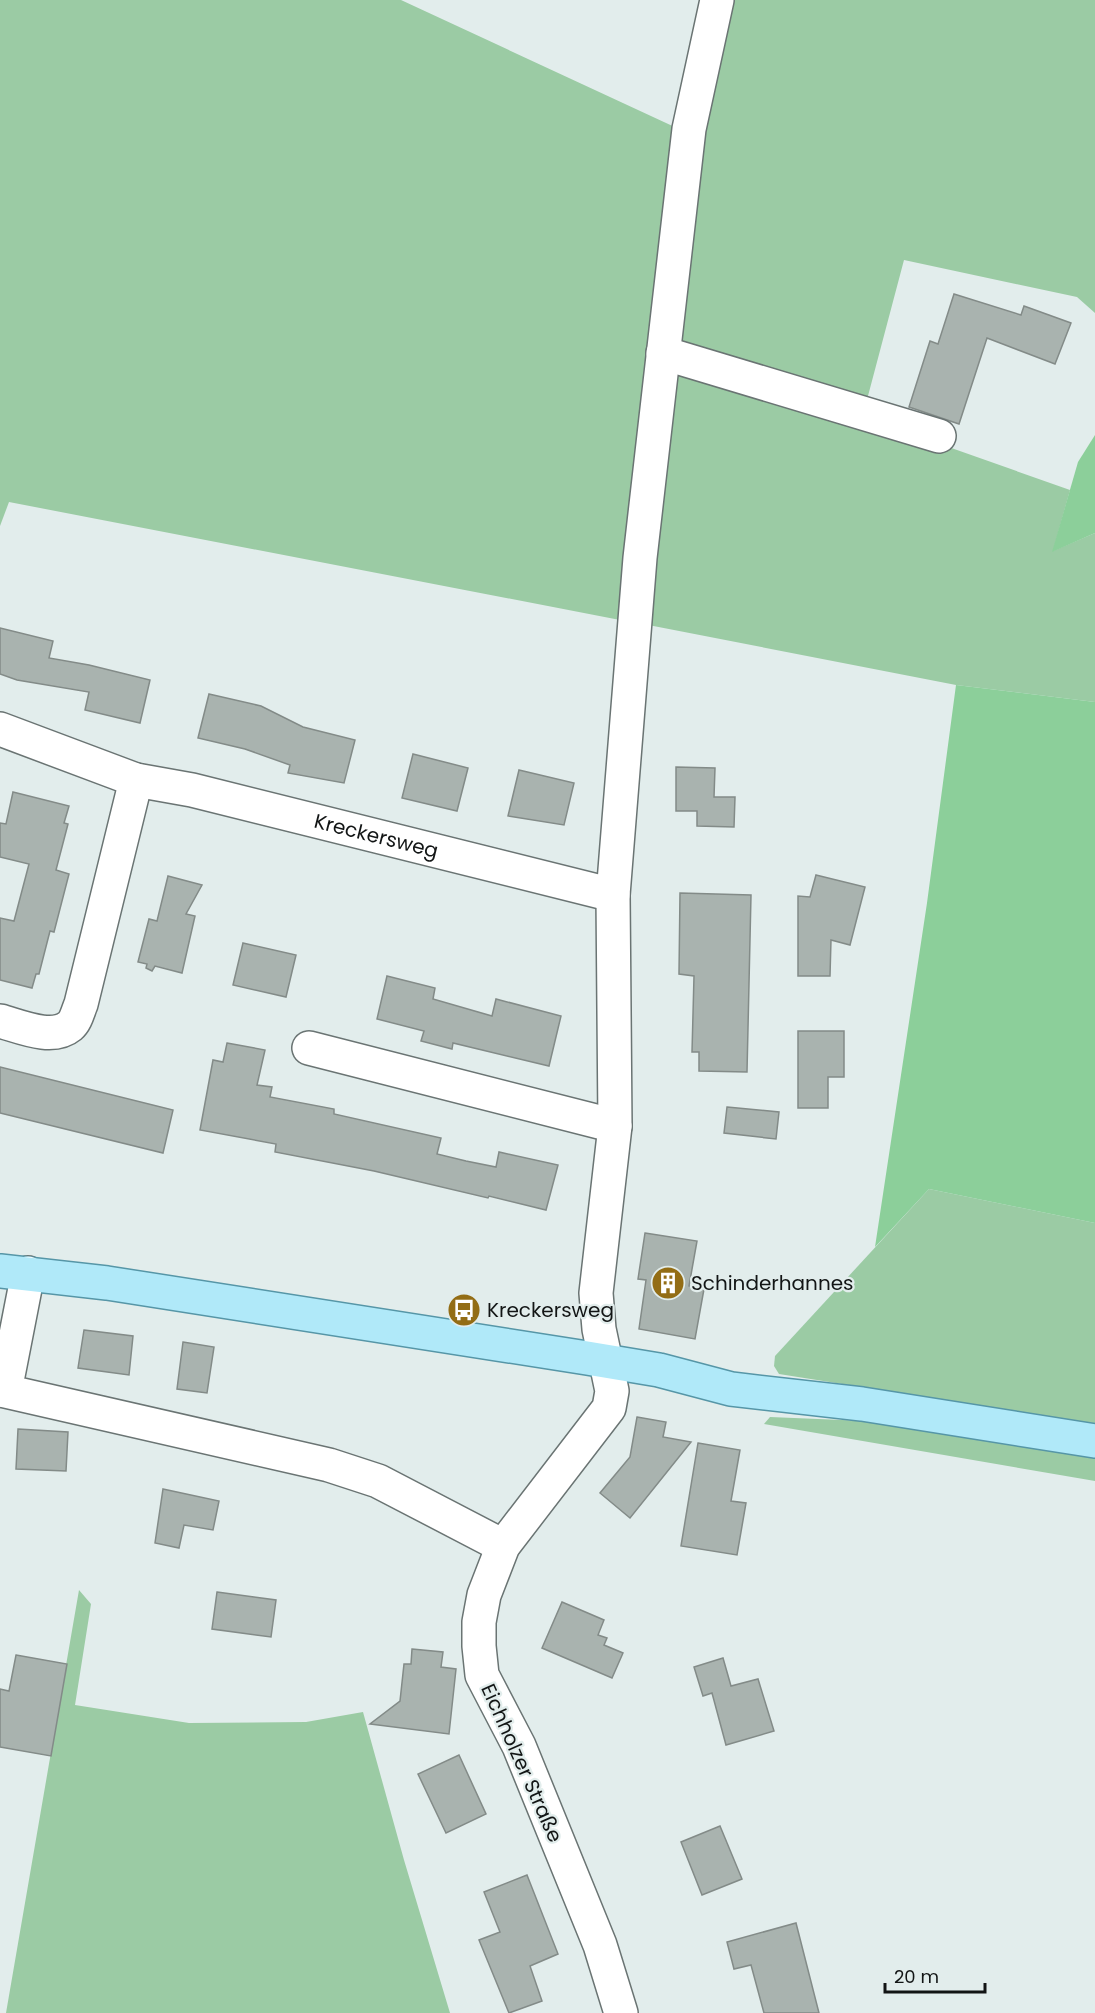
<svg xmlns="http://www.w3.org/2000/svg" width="1095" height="2013" viewBox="0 0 1095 2013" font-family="Poppins,sans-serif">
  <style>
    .green { fill: #9bcba4 }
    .forest { fill: #8ccf9a }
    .building { fill: #a9b3af; stroke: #838b88; stroke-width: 1.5 }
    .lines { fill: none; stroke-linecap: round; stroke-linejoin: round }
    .minor-casing { stroke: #6a7473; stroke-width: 36 }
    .major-casing { stroke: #5696a7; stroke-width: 36 }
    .minor { stroke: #fff; stroke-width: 33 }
    .major { stroke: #b0e9f9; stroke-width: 33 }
    .labels { text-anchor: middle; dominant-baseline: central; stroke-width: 4.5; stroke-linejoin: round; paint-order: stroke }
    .street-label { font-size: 20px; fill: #121515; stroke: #e2edec }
    .poi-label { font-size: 20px; fill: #121515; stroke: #e2edec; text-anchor: start }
  </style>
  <rect width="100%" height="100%" fill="#e2edec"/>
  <g class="green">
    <polygon points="0,0 401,0 679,129 620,620 9,502 0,526"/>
    <polygon points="723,0 1095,0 1095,313 1077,297 904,260 864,411 670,349"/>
    <polygon points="668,359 940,444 1070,490 1053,551 1095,533 1095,702 956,685 638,623"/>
    <polygon points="929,1189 1095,1223 1095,1424 779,1374 774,1366 775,1356"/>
    <polygon points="770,1417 866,1421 1095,1456 1095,1481 764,1424"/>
    <polygon points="79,1590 91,1604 75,1705 189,1723 306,1722 363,1712 404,1860 450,2013 6,2013"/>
  </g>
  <g class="forest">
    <polygon points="1095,435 1095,533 1052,552 1078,462"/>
    <polygon points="956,685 1095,702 1095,1223 929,1189 875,1247 927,903"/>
  </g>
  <g class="building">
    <polygon points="954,294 1021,315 1024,306 1071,323 1055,364 987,338 959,424 909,407 930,341 938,344"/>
    <polygon points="0,628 53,641 49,658 89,665 150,680 140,723 85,710 89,692 17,680 0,674"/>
    <polygon points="209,694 261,706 303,727 355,740 344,783 288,773 290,765 245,749 198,738"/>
    <polygon points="413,754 468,768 457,811 402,798"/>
    <polygon points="676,767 715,768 714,797 735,797 734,827 697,826 697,811 676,811"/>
    <polygon points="519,770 574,783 564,825 508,816"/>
    <polygon points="13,792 69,806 64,823 68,824 56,870 69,874 54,932 50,931 39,974 36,974 32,988 0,980 0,918 14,921 29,864 0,857 0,823 6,824"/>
    <polygon points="816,875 865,887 850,945 831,940 830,976 798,976 798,896 810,897"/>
    <polygon points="168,876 202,885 186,914 195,916 182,973 155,966 152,971 146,968 147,964 138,962 149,919 157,921"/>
    <polygon points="680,893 751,895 747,1072 699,1071 699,1052 692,1052 694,976 679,974"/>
    <polygon points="243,943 296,955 286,997 233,985"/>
    <polygon points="387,976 435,988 433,999 492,1016 496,999 561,1016 549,1066 453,1043 452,1049 421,1041 424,1031 377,1019"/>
    <polygon points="798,1031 844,1031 844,1077 828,1077 828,1108 798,1108"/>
    <polygon points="227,1043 265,1050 257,1085 272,1087 270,1097 334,1109 334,1114 441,1138 437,1154 466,1161 496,1167 499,1152 558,1165 546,1210 489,1196 488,1198 374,1171 275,1152 276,1144 200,1130 213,1060 223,1062"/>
    <polygon points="0,1067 173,1110 163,1153 0,1113"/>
    <polygon points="727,1107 779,1112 776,1139 724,1133"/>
    <polygon points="645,1233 697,1241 689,1286 704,1289 695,1339 639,1329 646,1280 638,1279"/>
    <polygon points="84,1330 133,1336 129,1375 78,1368"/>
    <polygon points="183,1342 214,1347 207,1393 177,1389"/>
    <polygon points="637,1417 666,1422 663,1437 691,1442 630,1518 600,1493 630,1457"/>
    <polygon points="18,1429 68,1432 66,1471 16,1469"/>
    <polygon points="698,1443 740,1450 731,1501 746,1503 737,1555 681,1546"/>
    <polygon points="163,1489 219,1501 213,1530 184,1525 179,1548 155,1543"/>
    <polygon points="217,1592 276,1600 271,1637 212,1629"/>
    <polygon points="562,1602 604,1620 598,1635 607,1638 604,1645 623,1653 612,1678 542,1648"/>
    <polygon points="412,1649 443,1652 441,1667 456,1669 449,1734 370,1724 400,1701 404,1664 411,1664"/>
    <polygon points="16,1655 67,1664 51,1756 0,1747 0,1689 9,1691"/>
    <polygon points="723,1658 731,1686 758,1679 774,1731 726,1745 712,1693 703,1696 694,1667"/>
    <polygon points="459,1755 486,1814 446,1833 418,1774"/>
    <polygon points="720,1826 742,1879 702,1895 681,1842"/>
    <polygon points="527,1875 558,1954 530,1966 542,2001 509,2013 479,1940 500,1932 484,1892"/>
    <polygon points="796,1923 819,2013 764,2013 751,1965 734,1969 727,1942"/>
  </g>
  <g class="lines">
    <defs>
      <g id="minor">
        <polyline points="663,353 939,436"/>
        <path id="s1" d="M0,729L136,780L192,790L613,895"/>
        <path d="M0,1021C19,1026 52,1041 70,1026C76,1021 78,1011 81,1004L136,780"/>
        <polyline points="309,1048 615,1126"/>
        <polyline points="28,1273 5,1391 329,1465 378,1481 503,1546"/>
        <polyline points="621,2013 600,1945 519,1746 482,1675 479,1646 479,1622 484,1595 503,1546 609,1408 612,1391 599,1329 596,1293 615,1126 613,895 640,558 689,129 717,0"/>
      </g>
      <polyline id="major" points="0,1271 107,1283 587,1358 659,1370 731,1389 862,1404 1095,1441"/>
    </defs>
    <use href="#minor" class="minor-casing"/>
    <use href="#major" class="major-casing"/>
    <use href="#minor" class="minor"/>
    <use href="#major" class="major"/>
  </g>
  <defs>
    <symbol id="building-disc" viewBox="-11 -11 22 22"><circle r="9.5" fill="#936d15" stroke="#e2edec"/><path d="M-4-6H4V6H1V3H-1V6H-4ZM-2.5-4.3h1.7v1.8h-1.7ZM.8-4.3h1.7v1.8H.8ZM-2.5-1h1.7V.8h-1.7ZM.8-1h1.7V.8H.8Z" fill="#fff"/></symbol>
    <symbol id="bus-disc" viewBox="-11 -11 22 22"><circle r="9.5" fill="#936d15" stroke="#e2edec"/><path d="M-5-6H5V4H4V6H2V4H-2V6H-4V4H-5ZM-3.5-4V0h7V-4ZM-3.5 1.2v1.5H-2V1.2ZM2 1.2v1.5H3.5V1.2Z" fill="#fff"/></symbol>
  </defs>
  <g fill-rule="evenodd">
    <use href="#building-disc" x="649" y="1264" width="38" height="38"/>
    <use href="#bus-disc" x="445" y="1291" width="38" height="38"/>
  </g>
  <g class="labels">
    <g class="street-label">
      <text stroke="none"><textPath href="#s1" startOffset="392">Kreckersweg</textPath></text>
      <text transform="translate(522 1763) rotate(66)">Eichholzer Straße</text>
    </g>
    <g class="poi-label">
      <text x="691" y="1283">Schinderhannes</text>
      <text x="487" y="1310">Kreckersweg</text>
    </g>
  </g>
  <path d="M885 1983v9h100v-9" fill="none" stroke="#121515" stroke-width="3"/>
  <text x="894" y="1983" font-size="18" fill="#121515" stroke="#e2edec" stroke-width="4.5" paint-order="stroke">20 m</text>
</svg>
